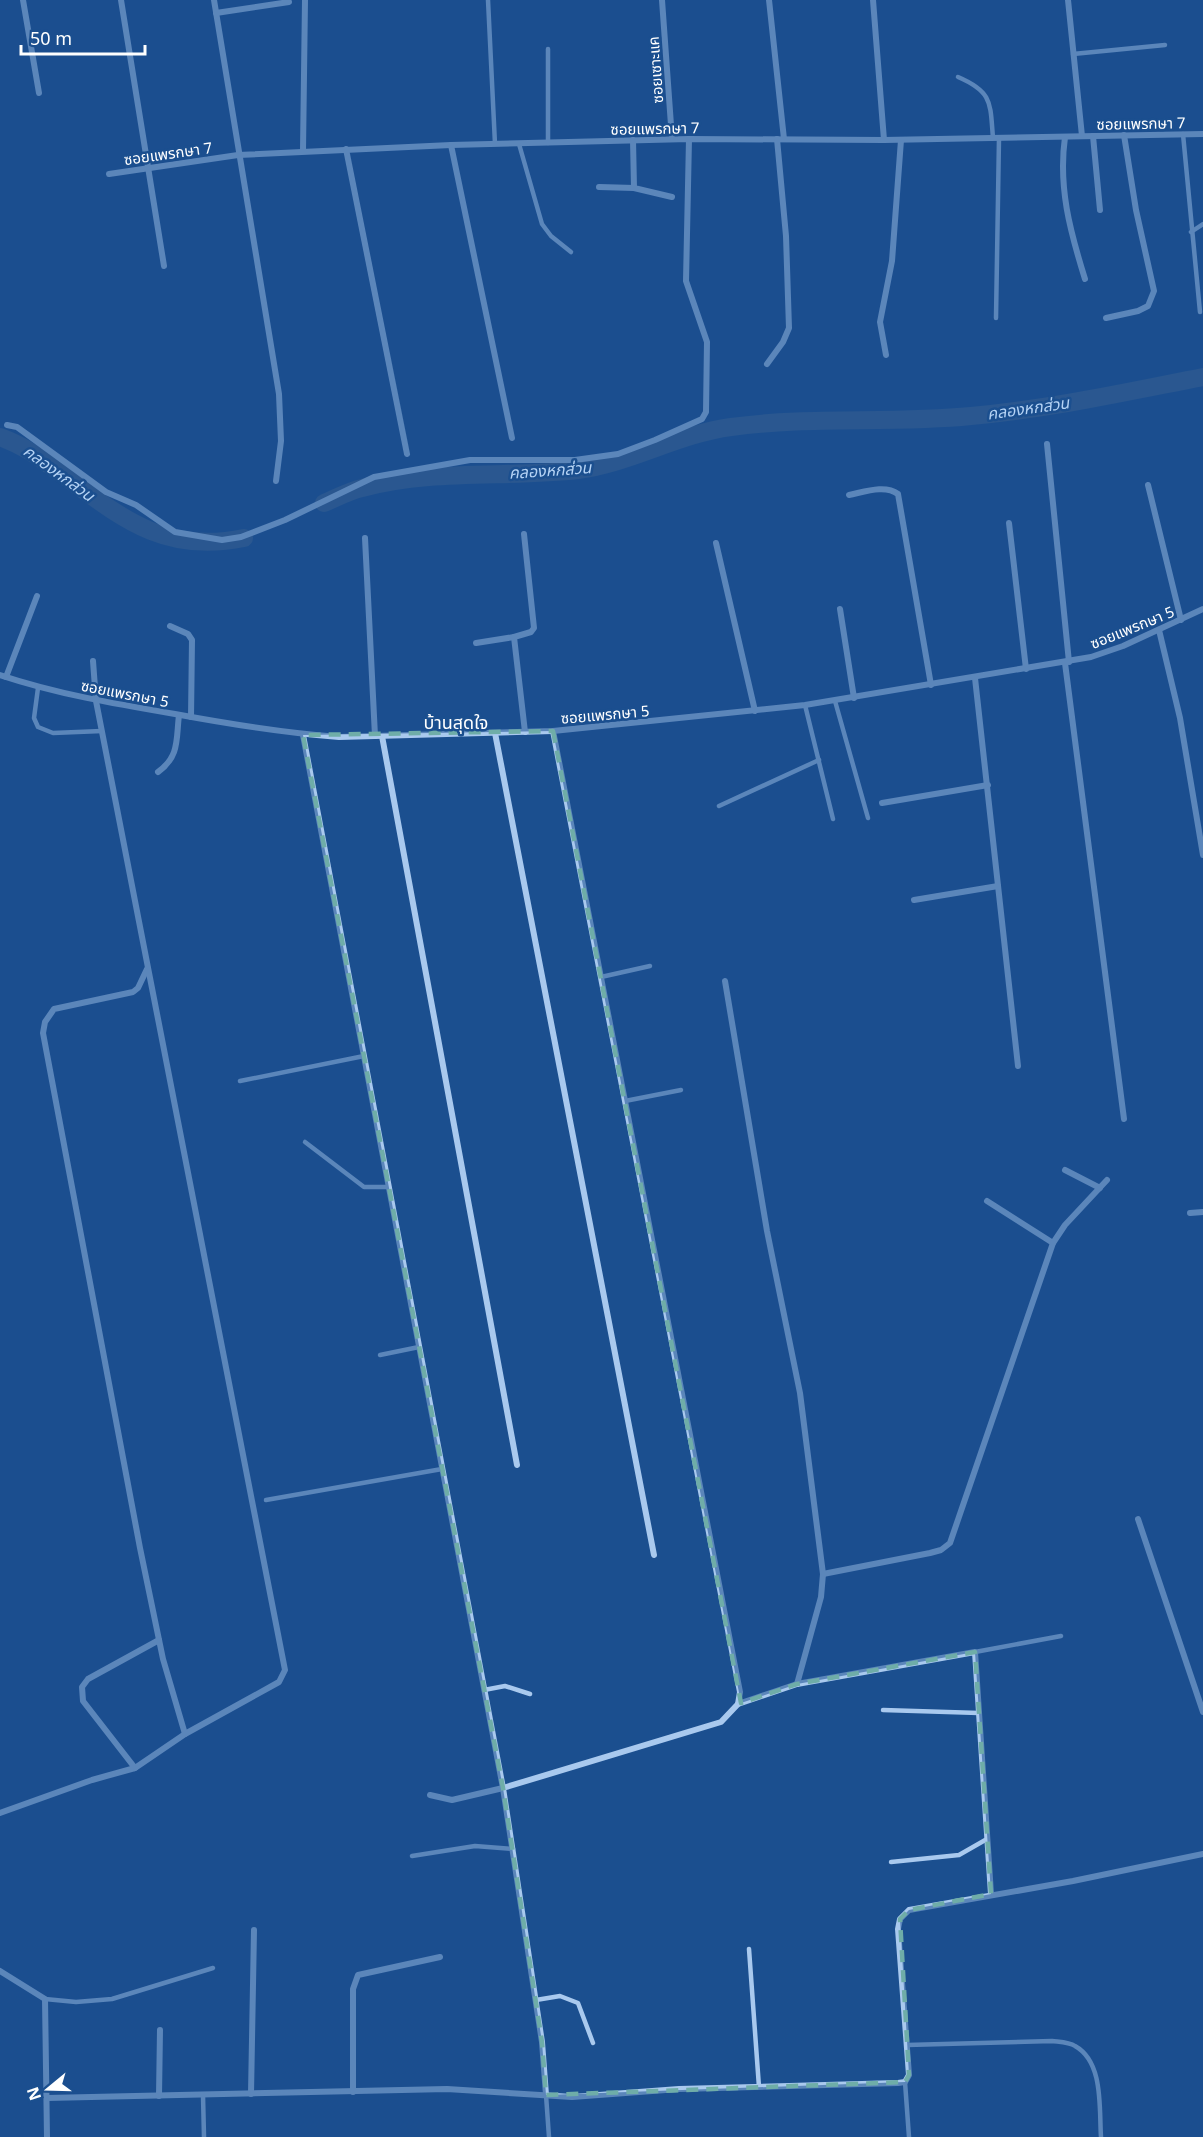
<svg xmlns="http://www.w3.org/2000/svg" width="1203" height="2137" viewBox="0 0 1203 2137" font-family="'Noto Sans','Noto Sans Thai',sans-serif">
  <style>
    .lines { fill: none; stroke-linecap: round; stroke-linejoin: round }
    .canal { stroke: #3c6290; stroke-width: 18 }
    .lane { stroke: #a9c9ee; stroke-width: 4.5 }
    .street { stroke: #a9c9ee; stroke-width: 6 }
    .marked { fill: none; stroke: #6fada8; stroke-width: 4.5; stroke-dasharray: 12 8; stroke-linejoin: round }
    .labels { text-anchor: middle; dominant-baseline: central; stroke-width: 5; stroke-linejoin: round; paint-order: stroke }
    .street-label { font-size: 15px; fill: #fff; stroke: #1b4f8f }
    .water-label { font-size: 16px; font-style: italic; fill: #b5d3f5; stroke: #1b4f8f }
    .quarter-label { font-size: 18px; fill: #fff; stroke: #1b4f8f }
  </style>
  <rect width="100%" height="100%" fill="#1b4f8f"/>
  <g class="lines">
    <g class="canal">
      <path d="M0,437C29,448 38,457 63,475C123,519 165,554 244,538"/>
      <path d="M324,503C336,498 349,491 362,488C432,469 507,478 578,470C631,463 678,434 731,427C810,416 891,424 971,416C1049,409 1126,392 1203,377"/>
    </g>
    <g class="lane">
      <polyline points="488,0 495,144"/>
      <polyline points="1073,54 1165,45"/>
      <path d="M958,77C993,92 990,103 993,138"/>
      <polyline points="1183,134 1200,312"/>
      <polyline points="548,143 548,49"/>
      <polyline points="519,144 542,224 551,236 571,252"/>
      <polyline points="1191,232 1203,224"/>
      <polyline points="996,318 999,138"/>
      <polyline points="38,688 34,718 38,727 53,733 102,731"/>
      <polyline points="835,701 868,818"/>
      <polyline points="805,705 833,819"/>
      <polyline points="719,806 819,760"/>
      <polyline points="601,977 650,966"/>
      <polyline points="240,1081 364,1056"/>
      <polyline points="625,1101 681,1090"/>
      <polyline points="305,1142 364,1187 389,1187"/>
      <polyline points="380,1355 419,1347"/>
      <polyline points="266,1500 442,1469"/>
      <polyline points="975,1652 1061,1636"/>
      <polyline points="484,1690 505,1686 530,1694"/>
      <polyline points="883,1710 979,1713"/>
      <polyline points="412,1856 475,1846 513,1849"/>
      <polyline points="891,1862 959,1855 987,1839"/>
      <polyline points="749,1949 759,2087"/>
      <polyline points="45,1999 76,2002 112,1999 213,1968"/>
      <polyline points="536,2000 560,1996 578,2003 593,2043"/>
      <path d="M907,2045L1052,2041C1059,2042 1069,2042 1075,2046C1104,2062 1099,2109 1101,2137"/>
      <polyline points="905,2082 909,2137"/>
      <polyline points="203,2095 204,2137"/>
      <polyline points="546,2095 549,2137"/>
    </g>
    <g class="street">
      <polyline points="23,0 39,93"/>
      <polyline points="121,0 164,266"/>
      <polyline points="214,0 279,394 281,441 276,481"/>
      <polyline points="662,0 672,139"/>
      <polyline points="769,0 784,139"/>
      <polyline points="873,0 884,140"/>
      <polyline points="1068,0 1082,136"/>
      <polyline points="216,13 289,2"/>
      <polyline points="1093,136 1100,210"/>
      <path d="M1065,137C1058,187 1070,231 1085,279"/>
      <polyline points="633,140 634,188 672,197"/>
      <polyline points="451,145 512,438"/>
      <polyline points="346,149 407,454"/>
      <polyline points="303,150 305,0"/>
      <polyline points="109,174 238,155 451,145 689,139 884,140 1203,134"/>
      <polyline points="599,187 634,188"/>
      <polyline points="1106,318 1138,311 1148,306 1154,291 1136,210 1124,135"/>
      <polyline points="886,355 880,322 892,261 901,140"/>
      <polyline points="767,364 783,342 789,328 786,236 777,139"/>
      <polyline points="7,425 17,427 106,492 136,505 175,532 222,540 241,537 285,520 374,477 470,460 575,460 618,454 655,440 702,419 706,412 707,342 686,281 689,139"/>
      <polyline points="1047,444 1069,662"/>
      <polyline points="1148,485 1181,620"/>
      <path d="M849,495C864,492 885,484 898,494L931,685"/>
      <polyline points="1009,523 1026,669"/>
      <polyline points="524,534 534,628 531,632 514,637 525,732"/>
      <polyline points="365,538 375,736"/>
      <polyline points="716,543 755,711"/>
      <polyline points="840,609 854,698"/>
      <polyline points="170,626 188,634 192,640 191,717"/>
      <polyline points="1159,630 1180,718 1203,855"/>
      <polyline points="476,643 514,637"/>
      <polyline points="1065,663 1124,1119"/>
      <path d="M0,675C57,694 116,704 175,714C229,724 284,733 339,737L553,731L805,705L1091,657L1123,646L1203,609"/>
      <polyline points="6,677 37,596"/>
      <polyline points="975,678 1018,1066"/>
      <polyline points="495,733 654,1555"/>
      <polyline points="303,735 503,1788 542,2042 546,2095"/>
      <polyline points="382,736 517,1465"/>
      <path d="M158,772C180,756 176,739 179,715"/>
      <polyline points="882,803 988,785"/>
      <polyline points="914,900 998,886"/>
      <polyline points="147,969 138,988 133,992 54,1009 45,1022 43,1033 140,1548 163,1659 185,1734"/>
      <polyline points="725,981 767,1231 800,1393 823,1574 821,1597 797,1684"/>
      <polyline points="1065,1170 1100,1188"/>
      <polyline points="987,1201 1053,1243"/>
      <polyline points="1190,1213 1203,1212"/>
      <polyline points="1138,1519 1203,1712"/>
      <polyline points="823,1574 930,1553 941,1550 950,1543 1053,1243 1065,1225 1107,1180"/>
      <polyline points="738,1704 797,1684 975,1652 991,1894"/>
      <polyline points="135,1768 83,1701 82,1687 88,1679 159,1640"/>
      <polyline points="430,1795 452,1800 503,1788 721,1722 738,1704 740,1692 553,731"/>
      <polyline points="0,1813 92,1780 135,1768 185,1734 279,1682 285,1670 96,701 93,661"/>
      <polyline points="0,1971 45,1999 47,2137"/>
      <polyline points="353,2092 353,1989 358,1975 440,1957"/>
      <polyline points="251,2094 254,1930"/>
      <polyline points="159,2096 160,2030"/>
      <polyline points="47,2098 447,2089 572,2097 679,2089 898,2083 905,2082 909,2075 898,1929 900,1919 909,1910 1073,1881 1203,1854"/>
    </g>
  </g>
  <path d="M0 0H1203V2137H0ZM553,731L741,1703L797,1684L975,1652L991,1894L909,1910L900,1919L909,2075L905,2082L546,2095L542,2042L503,1788L303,735Z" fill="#1b4f8f" fill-opacity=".55" fill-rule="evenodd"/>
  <path class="marked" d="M553,731L741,1703L797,1684L975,1652L991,1894L909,1910L900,1919L909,2075L905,2082L546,2095L542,2042L503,1788L303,735Z"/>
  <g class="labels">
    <g class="street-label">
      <text transform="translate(655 70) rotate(-94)">ซอยเซาะแค</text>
      <text transform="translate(1141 123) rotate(-1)">ซอยแพรกษา 7</text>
      <text transform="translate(655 128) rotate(-1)">ซอยแพรกษา 7</text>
      <text transform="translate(168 153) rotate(-8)">ซอยแพรกษา 7</text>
      <text transform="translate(1132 627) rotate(-22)">ซอยแพรกษา 5</text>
      <text transform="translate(125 693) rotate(11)">ซอยแพรกษา 5</text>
      <text transform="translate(605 714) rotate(-5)">ซอยแพรกษา 5</text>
    </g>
    <g class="water-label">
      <text transform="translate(1028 408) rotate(-8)">คลองหกส่วน</text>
      <text transform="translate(550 470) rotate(-4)">คลองหกส่วน</text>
      <text transform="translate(59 473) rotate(36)">คลองหกส่วน</text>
    </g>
    <g class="quarter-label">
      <text x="456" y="722">บ้านสุดใจ</text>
    </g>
  </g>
  <g transform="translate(48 2089) rotate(251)" stroke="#1b4f8f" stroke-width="4.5" paint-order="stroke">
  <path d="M0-4.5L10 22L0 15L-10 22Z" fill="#ffffff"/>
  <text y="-9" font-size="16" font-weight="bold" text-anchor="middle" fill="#ffffff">N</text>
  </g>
  <path d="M21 45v9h124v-9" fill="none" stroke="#ffffff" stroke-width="3"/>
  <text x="30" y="45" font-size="18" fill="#ffffff" stroke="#1b4f8f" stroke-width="4.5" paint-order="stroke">50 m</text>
</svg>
